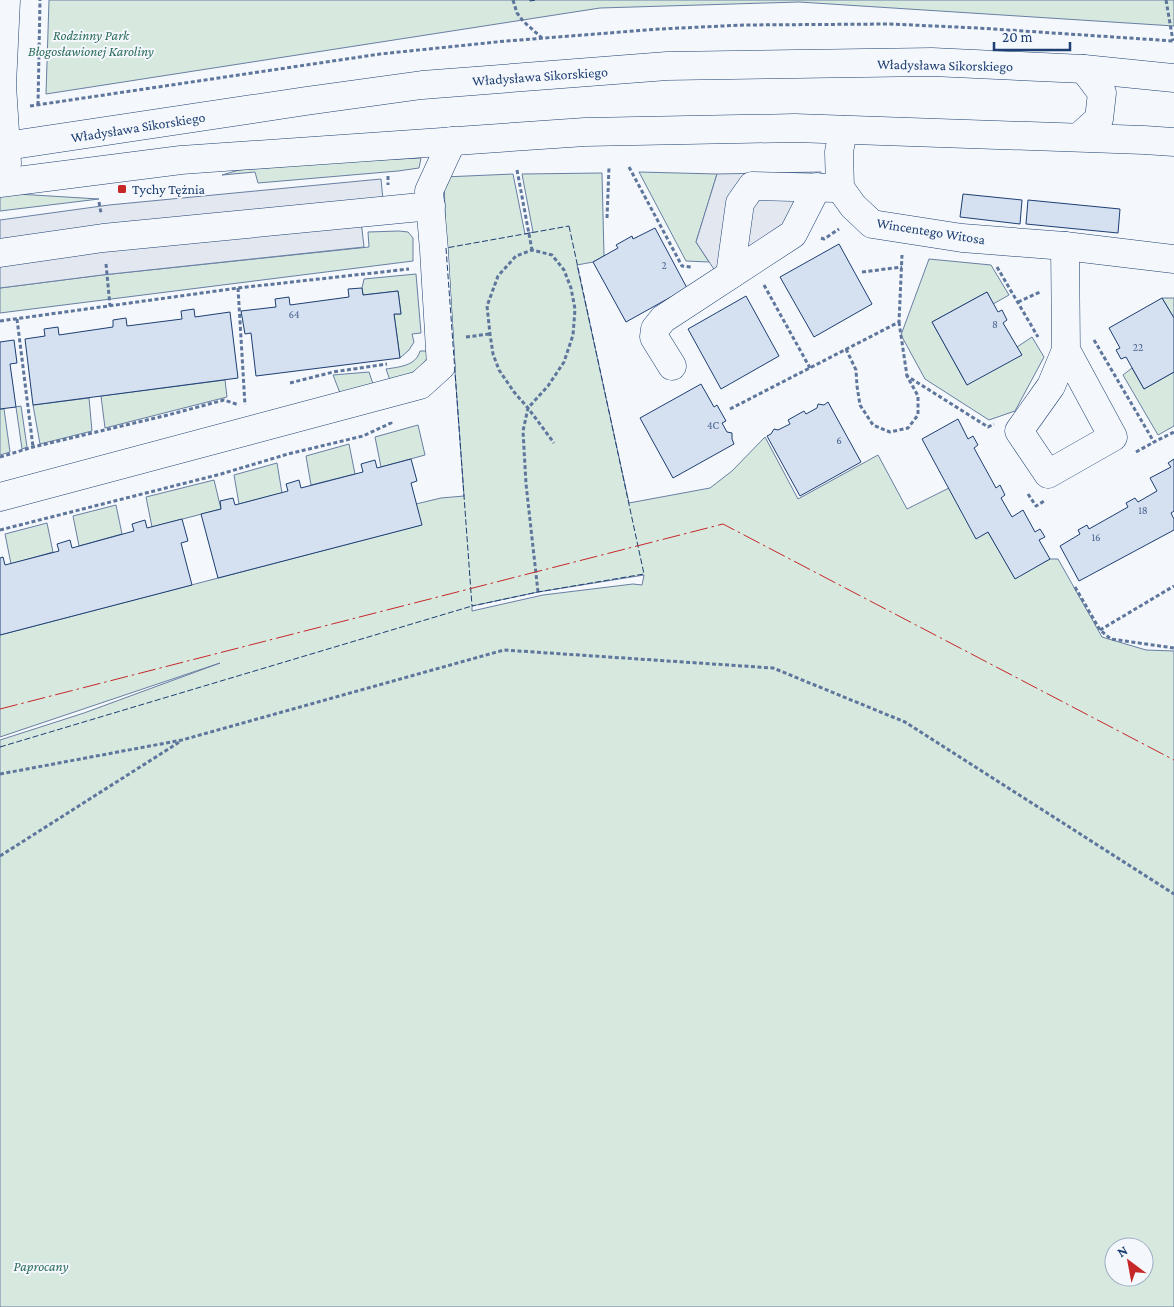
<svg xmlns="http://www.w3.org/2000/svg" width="1174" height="1307" viewBox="0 0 1174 1307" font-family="'Crimson Pro',serif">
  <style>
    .green { fill: #d7e8df; stroke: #687fa3; fill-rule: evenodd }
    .parking { fill: #e3e8f0; stroke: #687fa3 }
    .building { fill: #d5e0f0; stroke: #1d3f73 }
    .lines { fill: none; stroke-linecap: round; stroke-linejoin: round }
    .minor-casing { stroke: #1d3f73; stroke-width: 29 }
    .path { stroke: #5e769c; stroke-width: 3; stroke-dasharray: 4 2.5; stroke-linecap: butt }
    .minor { stroke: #f4f7fb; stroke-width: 28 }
    .fence { stroke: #1d3f73; stroke-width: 1; stroke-dasharray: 6 2.5; stroke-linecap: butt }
    .power { stroke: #c62828; stroke-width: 1; stroke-dasharray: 18 4 2.5 4; stroke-linecap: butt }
    .poi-dot { fill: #c62828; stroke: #f4f7fb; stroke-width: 2 }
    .labels { text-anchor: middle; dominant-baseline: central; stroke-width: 4; stroke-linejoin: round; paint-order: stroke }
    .number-label { font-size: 11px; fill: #4b6792 }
    .park-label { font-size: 14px; font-style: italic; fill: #2c6c60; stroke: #f4f7fb }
    .street-label { font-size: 14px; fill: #1d3f73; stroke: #f4f7fb }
    .poi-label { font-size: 14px; fill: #1d3f73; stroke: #f4f7fb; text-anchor: start }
  </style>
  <rect width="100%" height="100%" fill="#f4f7fb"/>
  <g class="green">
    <polygon points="49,0 1174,0 1174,26 799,2 600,8 46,94"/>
    <polygon points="421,158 419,168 398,171 258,183 255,172 222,175 239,170 351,161"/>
    <polygon points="639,172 717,174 696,242 709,262 686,261"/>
    <path d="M602,173L604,256L593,262L577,265L629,503L710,488L732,471L765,437L798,499L878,455L907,509L949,488L977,538L988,532L1015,578L1050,559H1058L1102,637L1146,650L1174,651V1307H0V740L84,713L220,663L0,737V635L421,525L416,504L441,498L464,496L446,248L444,177L513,174L525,234L533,232L522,174ZM644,575L642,585L633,584L543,595L472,611V606L538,592ZM1114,1247H1144V1277H1114Z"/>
    <polygon points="17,194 99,199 0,211 0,196"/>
    <polygon points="399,231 408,232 413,238 413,261 0,313 0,288 102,275 369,247 368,232"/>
    <polygon points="929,259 991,265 1009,295 993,304 987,292 932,322 967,385 1017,347 1032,337 1044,357 1015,411 989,420 925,379 901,335"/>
    <polygon points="416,274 421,333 412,334 414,342 409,350 400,358 394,314 401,314 398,291 363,295 362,288 364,279"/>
    <polygon points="1162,298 1174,298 1174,318"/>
    <path d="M420,351H429C425,371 408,375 390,380L386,369C399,367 416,366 420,351Z"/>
    <polygon points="1132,368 1144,389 1174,372 1174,426 1158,435 1123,375"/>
    <polygon points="369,372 373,384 340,393 333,375"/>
    <polygon points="225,380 227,397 105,428 101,396"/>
    <polygon points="89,398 92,431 40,444 33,405"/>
    <polygon points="21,406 27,447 22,449 16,407"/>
    <polygon points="0,409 4,409 10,452 0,455"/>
    <polygon points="418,425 425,455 381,467 375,437"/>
    <polygon points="349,444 355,474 311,485 306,456"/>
    <polygon points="277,463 282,493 239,504 234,475"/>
    <polygon points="214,480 221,509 152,527 146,497"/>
    <polygon points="116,505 122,534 79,546 73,516"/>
    <polygon points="47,523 53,552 11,564 5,534"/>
  </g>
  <g class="parking">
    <polygon points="821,172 819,198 725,286 696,242 717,174"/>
    <polygon points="381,179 383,200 359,203 364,247 102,275 0,288 0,220 109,205"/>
  </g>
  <g class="building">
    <polygon points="963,194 1022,200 1020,224 960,217"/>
    <polygon points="1028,200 1120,209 1118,233 1026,224"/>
    <polygon points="655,228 687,288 626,322 593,262 618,248 616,245 632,236 633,239"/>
    <polygon points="839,244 872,304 814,337 780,277"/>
    <polygon points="362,288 363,295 398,291 401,314 394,314 400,358 256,376 251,333 245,334 241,311 276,307 275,299 289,297 290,305 349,297 348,289"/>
    <polygon points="987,292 998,312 1002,310 1007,320 1003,323 1022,355 967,385 932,322"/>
    <polygon points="746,296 779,356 721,389 688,329"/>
    <polygon points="1162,298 1174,318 1174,372 1144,389 1126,357 1121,359 1116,350 1120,348 1109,328"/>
    <polygon points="194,309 195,317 230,312 238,378 33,405 25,339 45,336 44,329 58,327 59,335 113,327 113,320 126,318 127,326 182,319 181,311"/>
    <polygon points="14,340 17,363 10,364 16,407 0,409 0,342"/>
    <polygon points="701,384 714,407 717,405 726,421 722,423 727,432 732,433 732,439 734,444 673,478 640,418"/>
    <polygon points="828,402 861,462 800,496 767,436 771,434 774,429 778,430 790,424 788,420 804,411 806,414 817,408 818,404 824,405"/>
    <polygon points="958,419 968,439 973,436 978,445 974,448 996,488 1000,485 1005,495 1001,498 1012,517 1023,510 1035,532 1040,529 1045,537 1039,540 1050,559 1015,579 988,532 976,539 922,439"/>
    <polygon points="411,459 417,481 411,483 422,525 218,578 201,514 221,509 220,501 233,498 235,505 288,491 286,484 299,480 301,488 363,472 361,464 375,460 377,468"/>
    <polygon points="1174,459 1174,511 1171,513 1174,519 1174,530 1079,581 1060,546 1080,534 1078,530 1087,525 1089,529 1128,507 1126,503 1135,498 1138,502 1157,491 1150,478 1171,467 1168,463"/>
    <polygon points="182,519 188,541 181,543 192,585 0,635 0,558 3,557 5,565 59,551 57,544 70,540 72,548 134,531 132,524 145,520 147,528"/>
  </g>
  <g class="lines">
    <defs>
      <g id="minor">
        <polyline points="6,0 2,85 7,163"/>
        <polyline points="843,130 839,152 840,188 853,206 872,224 962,238 1065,246 1174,259"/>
        <polyline points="1079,137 1099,119 1102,93 1084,69"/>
        <polyline points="0,147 306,101 422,85 667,66 932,62 1084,69 1174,78"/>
        <polyline points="0,183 181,160 585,132 795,128 1144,140 1174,142"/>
        <polyline points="1065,246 1066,350 1051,386 1019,431 1048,474 1113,437 1066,350"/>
        <polyline points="0,253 103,238 431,206"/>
        <polyline points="730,275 740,203 752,186 834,188"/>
        <polyline points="672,366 654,337 655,329 663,319 793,234 817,187"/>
        <polyline points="0,497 420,385 441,366 434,250 429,191 452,141"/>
      </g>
    </defs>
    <use href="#minor" class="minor-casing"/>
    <g class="path">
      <polyline points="513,0 517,13 523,21 542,38"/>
      <polyline points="1166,0 1173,41"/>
      <polyline points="38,105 40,0"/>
      <polyline points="30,106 380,54 506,41 660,29 744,25 890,24 978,28 1174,41"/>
      <polyline points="629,167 682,266 691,267"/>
      <polyline points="517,170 532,250"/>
      <polyline points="388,176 388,185"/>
      <polyline points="99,202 101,213"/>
      <polyline points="607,218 609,167"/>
      <polyline points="821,238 824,239 839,229"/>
      <polyline points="106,264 110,306"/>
      <polyline points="997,267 1038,337"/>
      <polyline points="862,272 902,267"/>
      <polyline points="764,285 810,368"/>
      <polyline points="238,288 245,405"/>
      <polyline points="1018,302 1040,292"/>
      <polyline points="17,319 33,447"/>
      <polyline points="0,321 238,288 409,269"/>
      <polyline points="899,322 907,376"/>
      <polyline points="466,337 489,334"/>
      <polyline points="1094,340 1154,442 1174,432"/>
      <polyline points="846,349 856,370 857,386 860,405 873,425 890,432 908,428 918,415 918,396 907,376 988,427 994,424"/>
      <polyline points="290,383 333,372 387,364"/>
      <polyline points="730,409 899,322 902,255"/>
      <polyline points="1136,452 1154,442"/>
      <polyline points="0,457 33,447 168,415 224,400 239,405"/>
      <polyline points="1028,494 1036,506 1046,500"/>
      <polyline points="0,530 221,474 288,454 363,436 391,423 390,420"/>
      <polyline points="1075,587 1100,630 1111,639 1174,648"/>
      <polyline points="538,592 526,484 523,431 528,408 548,386 564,362 573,335 575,309 571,288 564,270 552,255 532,250 516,256 498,276 487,306 490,334 493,354 499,370 514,392 528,408 554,443"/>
      <polyline points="1100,630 1174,586"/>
      <polyline points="0,774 182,740 504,650 773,668 905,722 1174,894"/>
      <polyline points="0,856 181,741"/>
    </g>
    <use href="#minor" class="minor"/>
    <g class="fence">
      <polyline points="530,0 530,1 536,0"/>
      <polygon points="569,226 644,574 538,592 472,606 446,248"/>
      <polyline points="0,747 472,606"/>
    </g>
    <polyline class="power" points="0,709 723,524 1174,760"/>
  </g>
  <rect class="poi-dot" x="117" y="184" width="10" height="10" rx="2.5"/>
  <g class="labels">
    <g class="number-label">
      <text x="664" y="265">2</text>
      <text x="294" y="314">64</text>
      <text x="995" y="324">8</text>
      <text x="1138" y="347">22</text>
      <text x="713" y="425">4C</text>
      <text x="839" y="440">6</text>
      <text x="1143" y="510">18</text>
      <text x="1096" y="537">16</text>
    </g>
    <g class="park-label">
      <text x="91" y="35">Rodzinny Park<tspan x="91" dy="16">Błogosławionej Karoliny</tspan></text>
      <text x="41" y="1266">Paprocany</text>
    </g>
    <g class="street-label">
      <text transform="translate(945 65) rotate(1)">Władysława Sikorskiego</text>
      <text transform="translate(540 76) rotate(-4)">Władysława Sikorskiego</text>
      <text transform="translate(138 127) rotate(-9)">Władysława Sikorskiego</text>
      <text transform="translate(931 231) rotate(9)">Wincentego Witosa</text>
    </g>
    <g class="poi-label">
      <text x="132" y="189">Tychy Tężnia</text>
    </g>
  </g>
  <g transform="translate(1129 1262) rotate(328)"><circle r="24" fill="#f4f7fb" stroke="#9eadc5"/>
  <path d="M0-4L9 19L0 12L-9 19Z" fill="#c62828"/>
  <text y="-8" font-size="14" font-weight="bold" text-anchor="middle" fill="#1d3f73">N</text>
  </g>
  <path d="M994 42v8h76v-8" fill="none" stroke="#1d3f73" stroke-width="2.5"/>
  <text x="1002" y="42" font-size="15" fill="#1d3f73" stroke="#f4f7fb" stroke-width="4" paint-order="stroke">20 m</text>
</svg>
